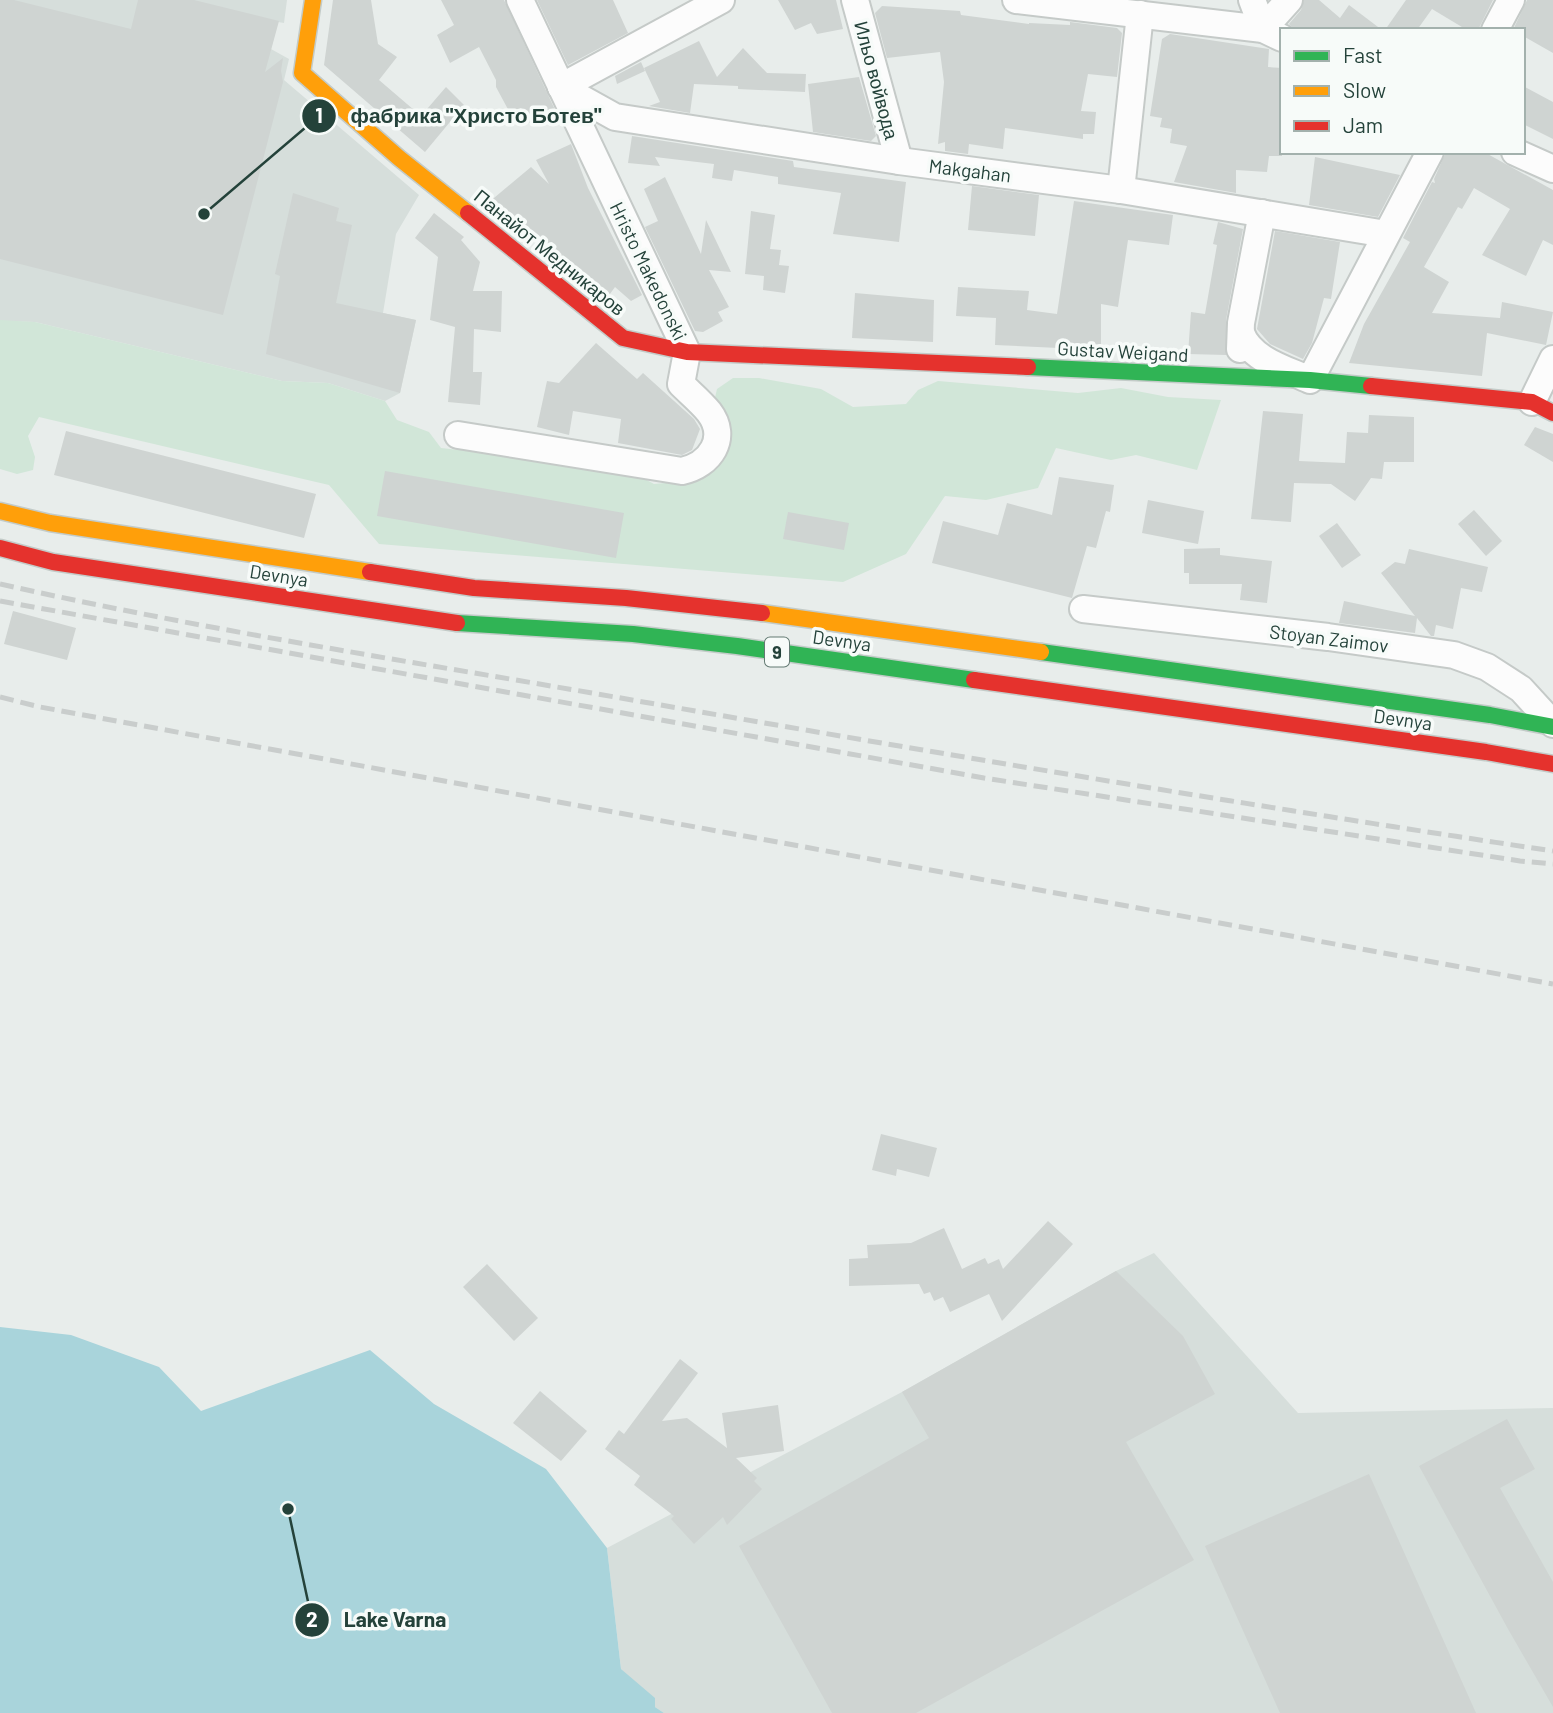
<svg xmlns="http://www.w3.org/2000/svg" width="1553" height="1713" viewBox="0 0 1553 1713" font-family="Barlow,sans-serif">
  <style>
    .built { fill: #d6dedb }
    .green { fill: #d1e6d8 }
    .water { fill: #a9d4db }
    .building { fill: #cfd4d2 }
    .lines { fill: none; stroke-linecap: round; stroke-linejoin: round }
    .street-casing { stroke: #c5cac8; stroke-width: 30 }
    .fast-casing { stroke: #c3cbc8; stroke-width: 19 }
    .slow-casing { stroke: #c3cbc8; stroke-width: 19 }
    .jam-casing { stroke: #c3cbc8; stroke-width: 19 }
    .street { stroke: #fcfcfc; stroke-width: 26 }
    .fast { stroke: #30b455; stroke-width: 16 }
    .slow { stroke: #ff9f0a; stroke-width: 16 }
    .jam { stroke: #e5322d; stroke-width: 16 }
    .rail { stroke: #c9cdcc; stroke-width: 5; stroke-dasharray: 14 7; stroke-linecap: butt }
    .labels { text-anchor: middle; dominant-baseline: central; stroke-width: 7; stroke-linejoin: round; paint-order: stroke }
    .shield { fill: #f7fbf9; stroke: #637a73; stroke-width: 2 }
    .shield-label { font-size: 18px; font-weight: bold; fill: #24423a }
    .street-label { font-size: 19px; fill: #24423a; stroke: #f7fbf9 }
    .leader { fill: none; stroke: #24423a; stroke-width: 2.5 }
    .callout-dot { fill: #24423a; stroke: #f7fbf9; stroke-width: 2.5 }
    .mark-label { font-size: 21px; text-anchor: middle; font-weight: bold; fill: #fff }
    .callout-label { font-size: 21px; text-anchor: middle; font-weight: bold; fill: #24423a; stroke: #f7fbf9; stroke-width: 7; stroke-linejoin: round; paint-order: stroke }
  </style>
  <rect width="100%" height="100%" fill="#e8edeb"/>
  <g class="built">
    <polygon points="0,0 287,0 284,23 278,22 271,49 289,59 284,80 419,195 396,234 383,313 416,320 400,393 385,401 328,383 282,381 35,322 0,321"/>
    <polygon points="1154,1253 1298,1413 1553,1408 1553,1713 664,1713 655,1707 621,1669 607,1548 902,1392 1116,1271"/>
  </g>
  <polygon class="green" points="0,320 35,322 282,381 328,383 385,401 397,420 429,432 441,448 459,450 473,441 630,471 654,484 698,480 715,468 728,431 713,406 717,389 733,378 759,378 821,389 853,407 906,404 918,390 938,381 1078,393 1121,388 1168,397 1221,400 1197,470 1136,455 1111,460 1056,448 1038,488 986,500 945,496 906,554 843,582 379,544 329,485 39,417 28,436 35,457 33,470 17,474 0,469"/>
  <polygon class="water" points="0,1327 71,1335 159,1367 201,1411 370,1350 434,1404 546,1469 607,1548 621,1669 655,1698 655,1707 664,1713 0,1713"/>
  <g class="building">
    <polygon points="0,0 14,0 131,29 138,0 194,0 279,21 265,72 283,58 281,71 283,82 223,315 0,259"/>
    <polygon points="333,0 371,0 378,44 397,57 379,80 421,116 446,87 464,105 425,152 324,65"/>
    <polygon points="441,0 504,0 556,112 529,123 521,108 510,113 496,87 496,80 479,47 450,63 437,35 454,25"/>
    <polygon points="537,0 613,0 628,33 568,65"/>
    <polygon points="778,0 836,0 843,29 817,34 811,23 795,30"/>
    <polygon points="1304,0 1319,0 1340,18 1349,5 1382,30 1295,30 1289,24 1301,10"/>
    <polygon points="1406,0 1493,0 1478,30 1467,30 1432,9 1417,30 1385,30"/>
    <polygon points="1527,0 1553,0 1553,53 1523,36 1523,30 1513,30"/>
    <polygon points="882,6 960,11 961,15 1029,24 1029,23 1070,25 1070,22 1117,28 1122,33 1117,77 1088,74 1081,111 1096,112 1094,134 1083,134 1083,139 1005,128 1003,149 969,144 968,154 945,151 945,142 938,144 944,82 940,52 887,58 875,13"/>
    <polygon points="1170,34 1269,49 1268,67 1282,68 1282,156 1269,156 1267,172 1236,170 1236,193 1174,182 1187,146 1170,143 1172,129 1160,127 1162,118 1150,116 1162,39"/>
    <polygon points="699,41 717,77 743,48 767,73 806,74 805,92 738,89 738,86 694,84 690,113 649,106 660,102 644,68"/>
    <polygon points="641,62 645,71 617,84 615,76"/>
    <polygon points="859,77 876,136 871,141 813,132 808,84"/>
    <polygon points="1523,86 1553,102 1553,139 1523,124"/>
    <polygon points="632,136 793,161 794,167 906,182 899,242 833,234 841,193 778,184 778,177 734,170 732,181 712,178 714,164 655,157 660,166 628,163"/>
    <polygon points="571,144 588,188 642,295 631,301 615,287 607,298 488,203 531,167 549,184 536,160"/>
    <polygon points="1446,152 1484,152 1553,190 1553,245 1543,240 1526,276 1482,255 1510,209 1474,188 1462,209 1458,207 1424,267 1449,282 1432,313 1500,318 1502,302 1553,312 1546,345 1487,333 1482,376 1349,363 1364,324 1410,242 1403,238 1432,182 1435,183 1434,179"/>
    <polygon points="1315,157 1400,175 1378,217 1309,205"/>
    <polygon points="665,177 701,254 706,220 731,272 709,270 729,307 718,312 723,321 703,332 695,331 645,227 658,221 644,189"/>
    <polygon points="972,186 1039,195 1035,236 968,230"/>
    <polygon points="293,193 339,208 336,221 352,225 336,303 416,320 400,393 266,354 280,276 275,274"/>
    <polygon points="1074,201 1173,215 1169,245 1128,240 1118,307 1101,304 1101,350 995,345 996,318 956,316 958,287 1029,291 1027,310 1057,314"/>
    <polygon points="751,211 775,215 770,249 781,250 779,265 789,266 785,293 763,290 764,276 745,274"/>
    <polygon points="434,213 464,237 461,240 480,262 473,291 502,291 501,332 474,329 473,372 482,372 480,405 448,402 455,327 430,320 438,257 415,238"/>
    <polygon points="1218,222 1243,229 1226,320 1226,355 1188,354 1191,312 1205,314 1217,245 1213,244"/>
    <polygon points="1275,231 1340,242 1331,299 1324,298 1312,343 1303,359 1270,344 1257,329"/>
    <polygon points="855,293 934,300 933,342 852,338"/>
    <polygon points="596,343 637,379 643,373 694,419 700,429 692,450 682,455 618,443 621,419 573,411 569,435 537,427 547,381 559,383"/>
    <polygon points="1263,411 1303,414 1299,461 1345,463 1347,432 1368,433 1369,415 1414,417 1414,462 1384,462 1382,479 1371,478 1355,501 1331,484 1294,483 1291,522 1251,519"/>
    <polygon points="1535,427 1553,434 1553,462 1524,445"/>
    <polygon points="66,431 316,494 304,538 54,475"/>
    <polygon points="385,471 624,513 616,558 377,516"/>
    <polygon points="1059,477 1114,485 1110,512 1106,511 1096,548 1087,546 1072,598 932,563 943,521 998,535 1007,503 1052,515"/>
    <polygon points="1148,500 1204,511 1198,544 1142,533"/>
    <polygon points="1474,510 1502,541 1486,556 1458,524"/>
    <polygon points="788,512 849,523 844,550 783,539"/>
    <polygon points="1337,523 1361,555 1342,568 1319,536"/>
    <polygon points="1220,548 1220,555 1272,561 1267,603 1240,600 1242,584 1189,584 1189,573 1184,573 1184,549"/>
    <polygon points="1409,549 1488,567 1482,592 1461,588 1453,629 1436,625 1434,636 1431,636 1417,618 1415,633 1339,623 1344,601 1415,616 1381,573 1395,562 1405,564"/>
    <polygon points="13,611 76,628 67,660 4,644"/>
    <polygon points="881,1134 937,1148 929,1177 897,1169 896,1176 872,1170"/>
    <polygon points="1048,1221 1073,1244 1002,1321 989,1294 950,1312 943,1297 934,1301 930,1292 924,1294 919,1284 849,1286 849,1259 868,1258 867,1245 911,1243 944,1228 962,1269 985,1258 988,1264 999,1259 1003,1269"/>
    <polygon points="487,1264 538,1318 514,1341 463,1287"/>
    <polygon points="1116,1271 1183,1336 1215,1394 1126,1442 1194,1560 916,1713 832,1713 739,1546 929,1438 902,1392"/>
    <polygon points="680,1359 698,1373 662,1421 687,1418 727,1448 722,1413 778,1405 784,1451 736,1458 757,1478 754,1481 762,1489 727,1525 723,1517 694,1544 671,1519 674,1516 634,1485 640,1476 605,1449 619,1430 624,1434"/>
    <polygon points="540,1391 587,1431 561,1461 513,1423"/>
    <polygon points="1507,1419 1535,1469 1500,1488 1553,1582 1553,1707 1508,1629 1419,1466"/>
    <polygon points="1369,1474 1476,1713 1280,1713 1205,1546"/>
  </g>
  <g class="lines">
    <defs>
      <g id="street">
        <polyline points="855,0 899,161"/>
        <polyline points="1016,0 1263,29 1282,38"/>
        <polyline points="1252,0 1263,29 1289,0"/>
        <polyline points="1495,30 1511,0"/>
        <polyline points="561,87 615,117 899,161 1121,190 1386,234"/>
        <polyline points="561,87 721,0"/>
        <polyline points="1515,152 1553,169"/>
        <polyline points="1121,190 1140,14"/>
        <path d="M1241,333C1251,360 1286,369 1310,380L1430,152"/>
        <polyline points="1240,349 1241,323 1262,213"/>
        <polyline points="1532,402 1553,359"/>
        <path d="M458,435L682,471C710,465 729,438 709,412C701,402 690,393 681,384L687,352L520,0"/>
        <polyline points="1083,609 1328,637 1454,655 1487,667 1521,689 1553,724"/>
      </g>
      <g id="fast">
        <polyline points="1028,367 1310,380 1371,386"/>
        <polyline points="457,623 633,634 737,646 974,680"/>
        <polyline points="1041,652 1490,715 1553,727"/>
      </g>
      <g id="slow">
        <polyline points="313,0 302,73 399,158 468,213"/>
        <polyline points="0,511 50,523 370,572"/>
        <polyline points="762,613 1041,652"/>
      </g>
      <g id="jam">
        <polyline points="468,213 623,338 687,352 1028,367"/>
        <polyline points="1371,386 1532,402 1553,413"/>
        <polyline points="0,548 53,562 457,623"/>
        <polyline points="370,572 474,588 626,598 762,613"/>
        <polyline points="974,680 1486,752 1553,764"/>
      </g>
    </defs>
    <use href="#street" class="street-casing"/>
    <use href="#fast" class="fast-casing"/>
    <use href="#slow" class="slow-casing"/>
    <use href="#jam" class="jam-casing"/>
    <use href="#street" class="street"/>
    <use href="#fast" class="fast"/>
    <use href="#slow" class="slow"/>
    <use href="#jam" class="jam"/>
    <g class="rail">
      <path d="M0,584C196,628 394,659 592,693C912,749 1232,803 1553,851"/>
      <polyline points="0,601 984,778 1520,861 1553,864"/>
      <polyline points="0,697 40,707 1553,984"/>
    </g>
  </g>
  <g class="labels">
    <rect class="shield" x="765" y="637.5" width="24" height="29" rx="5"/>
    <g class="shield-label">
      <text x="777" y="652">9</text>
    </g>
    <g class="street-label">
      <text transform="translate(877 80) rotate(75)">Ильо войвода</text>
      <text transform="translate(970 170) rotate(7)">Makgahan</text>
      <text transform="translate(550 252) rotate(39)">Панайот Медникаров</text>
      <text transform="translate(649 271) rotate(64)">Hristo Makedonski</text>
      <text transform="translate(1123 351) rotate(3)">Gustav Weigand</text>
      <text transform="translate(279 575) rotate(9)">Devnya</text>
      <text transform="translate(1329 638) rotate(7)">Stoyan Zaimov</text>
      <text transform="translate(842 640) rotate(8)">Devnya</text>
      <text transform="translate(1403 719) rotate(8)">Devnya</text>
    </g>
  </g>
  <path class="leader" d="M204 214L319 116M288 1509L312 1620"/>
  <g class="callout-dot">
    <circle cx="204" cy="214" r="7"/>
    <circle cx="288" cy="1509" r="7"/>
    <circle cx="319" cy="116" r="18"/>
    <circle cx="312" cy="1620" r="18"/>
  </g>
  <g class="mark-label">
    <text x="319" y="123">1</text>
    <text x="312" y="1627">2</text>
  </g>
  <g class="callout-label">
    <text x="476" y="123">фабрика "Христо Ботев"</text>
    <text x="395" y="1627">Lake Varna</text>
  </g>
  <rect x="1280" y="28" width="245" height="126" fill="#f7fbf9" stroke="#a3b1ad" stroke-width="2"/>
  <rect x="1294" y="51" width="35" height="10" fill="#30b455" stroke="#a3b1ad" stroke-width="2"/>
  <text x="1343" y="63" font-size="21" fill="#24423a">Fast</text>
  <rect x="1294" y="86" width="35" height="10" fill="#ff9f0a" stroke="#a3b1ad" stroke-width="2"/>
  <text x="1343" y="98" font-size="21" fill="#24423a">Slow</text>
  <rect x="1294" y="121" width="35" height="10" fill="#e5322d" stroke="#a3b1ad" stroke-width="2"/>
  <text x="1343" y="133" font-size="21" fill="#24423a">Jam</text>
</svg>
